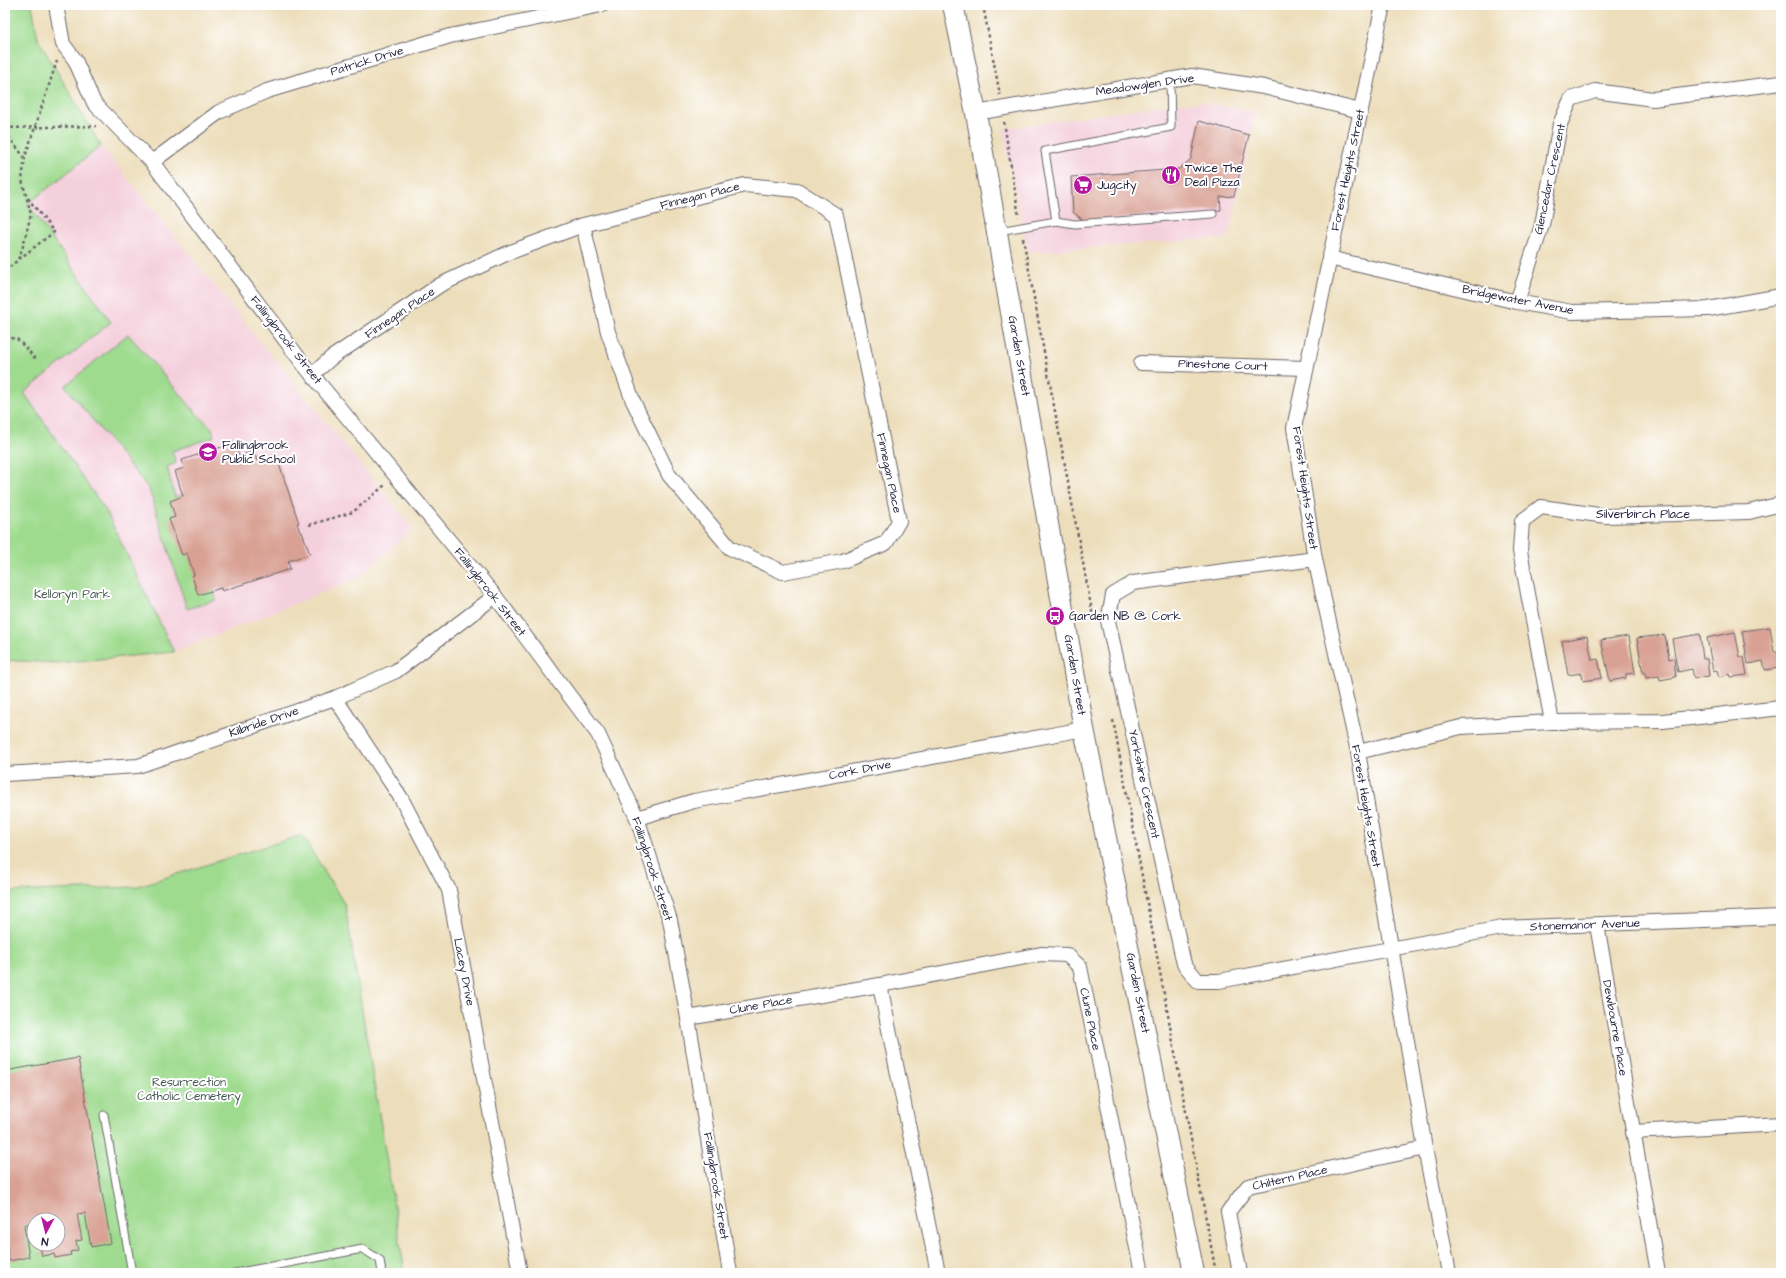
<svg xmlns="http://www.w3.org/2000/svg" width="1786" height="1278" viewBox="0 0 1786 1278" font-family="'Architects Daughter',sans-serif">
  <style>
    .built { fill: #f4cfdc }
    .green { fill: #9fdb8f; stroke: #607e65; fill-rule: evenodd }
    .building { fill: #d9a194 }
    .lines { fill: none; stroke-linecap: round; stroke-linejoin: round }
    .lane-casing { stroke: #696468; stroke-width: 9 }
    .street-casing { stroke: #696468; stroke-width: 16 }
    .secondary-casing { stroke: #696468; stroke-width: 22 }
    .path { stroke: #696468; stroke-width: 2.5; stroke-dasharray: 3 3; stroke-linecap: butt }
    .lane { stroke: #fff; stroke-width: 7 }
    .street { stroke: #fff; stroke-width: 14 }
    .secondary { stroke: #fff; stroke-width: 20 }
    .labels { text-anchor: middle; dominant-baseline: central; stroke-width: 4; stroke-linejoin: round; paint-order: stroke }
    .street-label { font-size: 12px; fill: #22223b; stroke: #fff }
    .poi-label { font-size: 12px; fill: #22223b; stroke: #fff; text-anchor: start }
    .park-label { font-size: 12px; fill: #485a54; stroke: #fff }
  </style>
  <rect width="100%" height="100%" fill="#fff"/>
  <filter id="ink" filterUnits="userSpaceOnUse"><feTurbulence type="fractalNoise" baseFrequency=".025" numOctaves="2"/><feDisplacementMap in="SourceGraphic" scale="8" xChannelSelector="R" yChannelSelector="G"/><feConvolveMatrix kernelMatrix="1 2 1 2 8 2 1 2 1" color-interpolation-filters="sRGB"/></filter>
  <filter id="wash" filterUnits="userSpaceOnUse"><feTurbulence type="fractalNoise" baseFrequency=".012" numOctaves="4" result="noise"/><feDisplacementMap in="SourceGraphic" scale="16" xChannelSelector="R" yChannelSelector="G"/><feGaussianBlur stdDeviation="0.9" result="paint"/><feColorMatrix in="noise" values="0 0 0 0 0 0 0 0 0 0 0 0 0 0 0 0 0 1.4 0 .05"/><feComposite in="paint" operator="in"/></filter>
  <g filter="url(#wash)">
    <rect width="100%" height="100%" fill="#eddebb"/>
    <g class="built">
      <polygon points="1202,102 1256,112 1228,238 1028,252 1003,129 1177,103"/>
      <polygon points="101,146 413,529 357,579 174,652 106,511 24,393 111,322 28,204"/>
    </g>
    <g class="green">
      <polygon points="5,5 32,5 38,39 101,146 28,204 111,322 24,393 106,511 174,652 56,663 5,660"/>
      <polygon points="128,334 198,415 212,428 214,437 172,451 176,463 167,467 175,497 192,492 216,600 187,609 149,489 65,386"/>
      <path d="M302,835L345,905L405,1273H5V892L135,887ZM34,1220H58V1244H34Z"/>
    </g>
    <g id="blocks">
      <g class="building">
        <polygon points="1199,121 1249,135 1234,196 1220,197 1221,210 1084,221 1073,212 1071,177 1179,169 1191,159"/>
        <polygon points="234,443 239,456 254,451 257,461 276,455 299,523 297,523 300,532 302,532 310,554 288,561 290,569 222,591 221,588 198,595 192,576 194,575 187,553 182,555 169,519 175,517 170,501 183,496 175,471 184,468 182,460"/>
        <polygon points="1781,626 1781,643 1780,643 1777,627"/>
        <polygon points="1770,627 1774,652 1777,652 1779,668 1765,670 1763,661 1748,664 1742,631"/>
        <polygon points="1735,632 1740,657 1744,657 1747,675 1731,677 1730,674 1719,677 1717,670 1713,671 1707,638"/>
        <polygon points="1700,634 1703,659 1707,659 1709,676 1694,678 1692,669 1678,672 1672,639"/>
        <polygon points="1665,635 1669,659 1674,658 1676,677 1660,680 1659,676 1646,678 1645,672 1643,673 1637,638"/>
        <polygon points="1587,636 1592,660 1598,659 1602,678 1583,681 1582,673 1568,675 1562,641"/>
        <polygon points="1629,636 1635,673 1626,674 1626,678 1610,681 1601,640"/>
        <polygon points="78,1058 111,1243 91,1247 85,1213 77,1214 82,1240 76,1241 78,1250 70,1252 71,1255 55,1258 54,1254 42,1256 40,1246 35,1247 34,1244 58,1244 58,1220 34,1220 34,1240 30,1223 24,1225 29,1257 9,1261 5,1238 5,1071"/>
      </g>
    </g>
  </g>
  <g filter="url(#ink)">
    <use href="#blocks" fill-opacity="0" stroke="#696468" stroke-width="1"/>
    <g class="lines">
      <defs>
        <g id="lane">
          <polyline points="1056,221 1075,224 1213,214"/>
          <polyline points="999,231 1056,221 1045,151 1171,127 1170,80"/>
          <polyline points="104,1115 132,1273"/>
          <polyline points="235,1273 363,1249 380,1260 382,1273"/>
        </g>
        <g id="street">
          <polyline points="56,5 63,44 75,60 94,103 152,162 304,365 495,596 598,734 637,818 670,920 688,1018 730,1273"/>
          <polyline points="1383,5 1294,428 1315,559 1358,752 1425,1148 1449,1273"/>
          <polyline points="976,113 1192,76 1264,87 1360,111"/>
          <polyline points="152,162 219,112 267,91 450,36 601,5"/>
          <polyline points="1329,258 1517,302 1572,312 1708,309 1781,296"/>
          <polyline points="1517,302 1542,225 1560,124 1571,99 1595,91 1653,99 1781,83"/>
          <polyline points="1141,363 1306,368"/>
          <polyline points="312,375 331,358 440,285 508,253 583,225 745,185 797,190 836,215 899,521 886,543 843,561 783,572 730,548 669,475 633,401 608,332 583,225"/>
          <polyline points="1315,559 1133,583 1113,595 1108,621 1184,964 1198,981 1219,981 1502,928 1781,917"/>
          <polyline points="335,698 401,798 449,890 520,1273"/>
          <polyline points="1552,722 1520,551 1522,521 1541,507 1606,516 1749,512 1781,504"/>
          <polyline points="1358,752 1461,727 1552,722 1663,721 1781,708"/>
          <polyline points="5,774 138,766 335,698 396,671 495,596"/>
          <polyline points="637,818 694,801 1084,729"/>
          <polyline points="1597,925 1658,1273"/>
          <polyline points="880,985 938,1273"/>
          <polyline points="688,1018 880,985 1041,954 1067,955 1080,967 1142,1273"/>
          <polyline points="1633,1132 1781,1124"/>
          <polyline points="1240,1273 1228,1212 1248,1186 1425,1148"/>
        </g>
        <polyline id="secondary" points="953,5 976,113 1084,729 1194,1273"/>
      </defs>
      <use href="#lane" class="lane-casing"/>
      <use href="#street" class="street-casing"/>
      <use href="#secondary" class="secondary-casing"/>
      <g class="path">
        <polyline points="983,5 1000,95"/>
        <polyline points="1004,122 1019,217"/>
        <polyline points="5,128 96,126"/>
        <polyline points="5,132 24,157"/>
        <polyline points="1023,238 1093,617"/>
        <polyline points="19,259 54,232 27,197"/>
        <polyline points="5,271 18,260 23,246 31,214 22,180 25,157 57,61"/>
        <polyline points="5,337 17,339 36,359"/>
        <polyline points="309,525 353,512 385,485"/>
        <polyline points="1113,720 1216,1273"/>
      </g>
      <use href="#lane" class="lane"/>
      <use href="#street" class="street"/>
      <use href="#secondary" class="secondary"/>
    </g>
  </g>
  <defs>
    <symbol id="restaurant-disc" viewBox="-11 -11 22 22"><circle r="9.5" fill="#b5179e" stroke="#fff"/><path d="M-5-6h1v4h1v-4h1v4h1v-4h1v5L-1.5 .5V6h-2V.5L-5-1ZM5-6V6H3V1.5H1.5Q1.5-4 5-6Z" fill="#fff"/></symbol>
    <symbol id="supermarket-disc" viewBox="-11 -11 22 22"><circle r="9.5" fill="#b5179e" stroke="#fff"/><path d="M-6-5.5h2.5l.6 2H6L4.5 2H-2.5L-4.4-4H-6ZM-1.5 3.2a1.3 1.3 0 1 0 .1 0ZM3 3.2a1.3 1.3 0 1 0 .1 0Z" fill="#fff"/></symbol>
    <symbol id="school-disc" viewBox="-11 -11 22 22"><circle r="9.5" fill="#b5179e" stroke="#fff"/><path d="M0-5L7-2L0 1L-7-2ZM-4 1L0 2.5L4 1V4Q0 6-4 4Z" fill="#fff"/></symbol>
    <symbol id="bus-disc" viewBox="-11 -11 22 22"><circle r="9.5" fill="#b5179e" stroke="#fff"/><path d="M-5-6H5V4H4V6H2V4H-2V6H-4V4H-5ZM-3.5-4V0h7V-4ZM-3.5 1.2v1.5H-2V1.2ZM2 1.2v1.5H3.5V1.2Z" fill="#fff"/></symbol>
  </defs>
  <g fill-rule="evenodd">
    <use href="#restaurant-disc" x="1160" y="164" width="22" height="22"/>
    <use href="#supermarket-disc" x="1072" y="174" width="22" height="22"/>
    <use href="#school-disc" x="197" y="441" width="22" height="22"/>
    <use href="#bus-disc" x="1044" y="605" width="22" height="22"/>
  </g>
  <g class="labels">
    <g class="street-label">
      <text transform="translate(367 61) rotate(-17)">Patrick Drive</text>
      <text transform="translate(1145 85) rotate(-8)">Meadowglen Drive</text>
      <text transform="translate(1348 170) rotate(-78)">Forest Heights Street</text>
      <text transform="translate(1550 179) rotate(-78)">Glencedar Crescent</text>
      <text transform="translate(700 196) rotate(-14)">Finnegan Place</text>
      <text transform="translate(1518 300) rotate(11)">Bridgewater Avenue</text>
      <text transform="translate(400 313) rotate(-34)">Finnegan Place</text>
      <text transform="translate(286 340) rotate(52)">Fallingbrook Street</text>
      <text transform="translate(1019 356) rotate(80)">Garden Street</text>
      <text transform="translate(1223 365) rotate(2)">Pinestone Court</text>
      <text transform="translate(889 473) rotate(78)">Finnegan Place</text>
      <text transform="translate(1305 488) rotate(82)">Forest Heights Street</text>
      <text x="1643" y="514">Silverbirch Place</text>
      <text transform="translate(490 592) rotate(52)">Fallingbrook Street</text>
      <text transform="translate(1075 675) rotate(80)">Garden Street</text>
      <text transform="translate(264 722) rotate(-19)">Kilbride Drive</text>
      <text transform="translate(860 770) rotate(-11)">Cork Drive</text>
      <text transform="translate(1144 784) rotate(78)">Yorkshire Crescent</text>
      <text transform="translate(1366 806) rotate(80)">Forest Heights Street</text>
      <text transform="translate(652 869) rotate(72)">Fallingbrook Street</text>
      <text transform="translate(1585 925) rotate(-2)">Stonemanor Avenue</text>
      <text transform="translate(464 972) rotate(79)">Lacey Drive</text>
      <text transform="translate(1138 993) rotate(79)">Garden Street</text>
      <text transform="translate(761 1005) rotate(-10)">Clune Place</text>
      <text transform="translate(1090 1019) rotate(78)">Clune Place</text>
      <text transform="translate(1615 1028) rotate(80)">Dewbourne Place</text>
      <text transform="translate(1290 1178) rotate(-13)">Chiltern Place</text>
      <text transform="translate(716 1186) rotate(81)">Fallingbrook Street</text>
    </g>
    <g class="poi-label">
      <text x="1185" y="168">Twice The<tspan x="1185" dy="14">Deal Pizza</tspan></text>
      <text x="1097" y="185">Jugcity</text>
      <text x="222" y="445">Fallingbrook<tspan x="222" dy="14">Public School</tspan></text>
      <text x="1069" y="616">Garden NB @ Cork</text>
    </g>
    <g class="park-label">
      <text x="72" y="594">Kelloryn Park</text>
      <text x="189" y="1082">Resurrection<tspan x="189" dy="14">Catholic Cemetery</tspan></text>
    </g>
  </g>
  <rect width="1786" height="1278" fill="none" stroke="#fff" stroke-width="20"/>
  <g transform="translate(46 1232) rotate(187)"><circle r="19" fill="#ffffff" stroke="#a7a7b1"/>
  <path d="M0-3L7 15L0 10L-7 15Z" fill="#b5179e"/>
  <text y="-6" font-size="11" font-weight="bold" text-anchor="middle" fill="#22223b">N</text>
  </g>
</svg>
